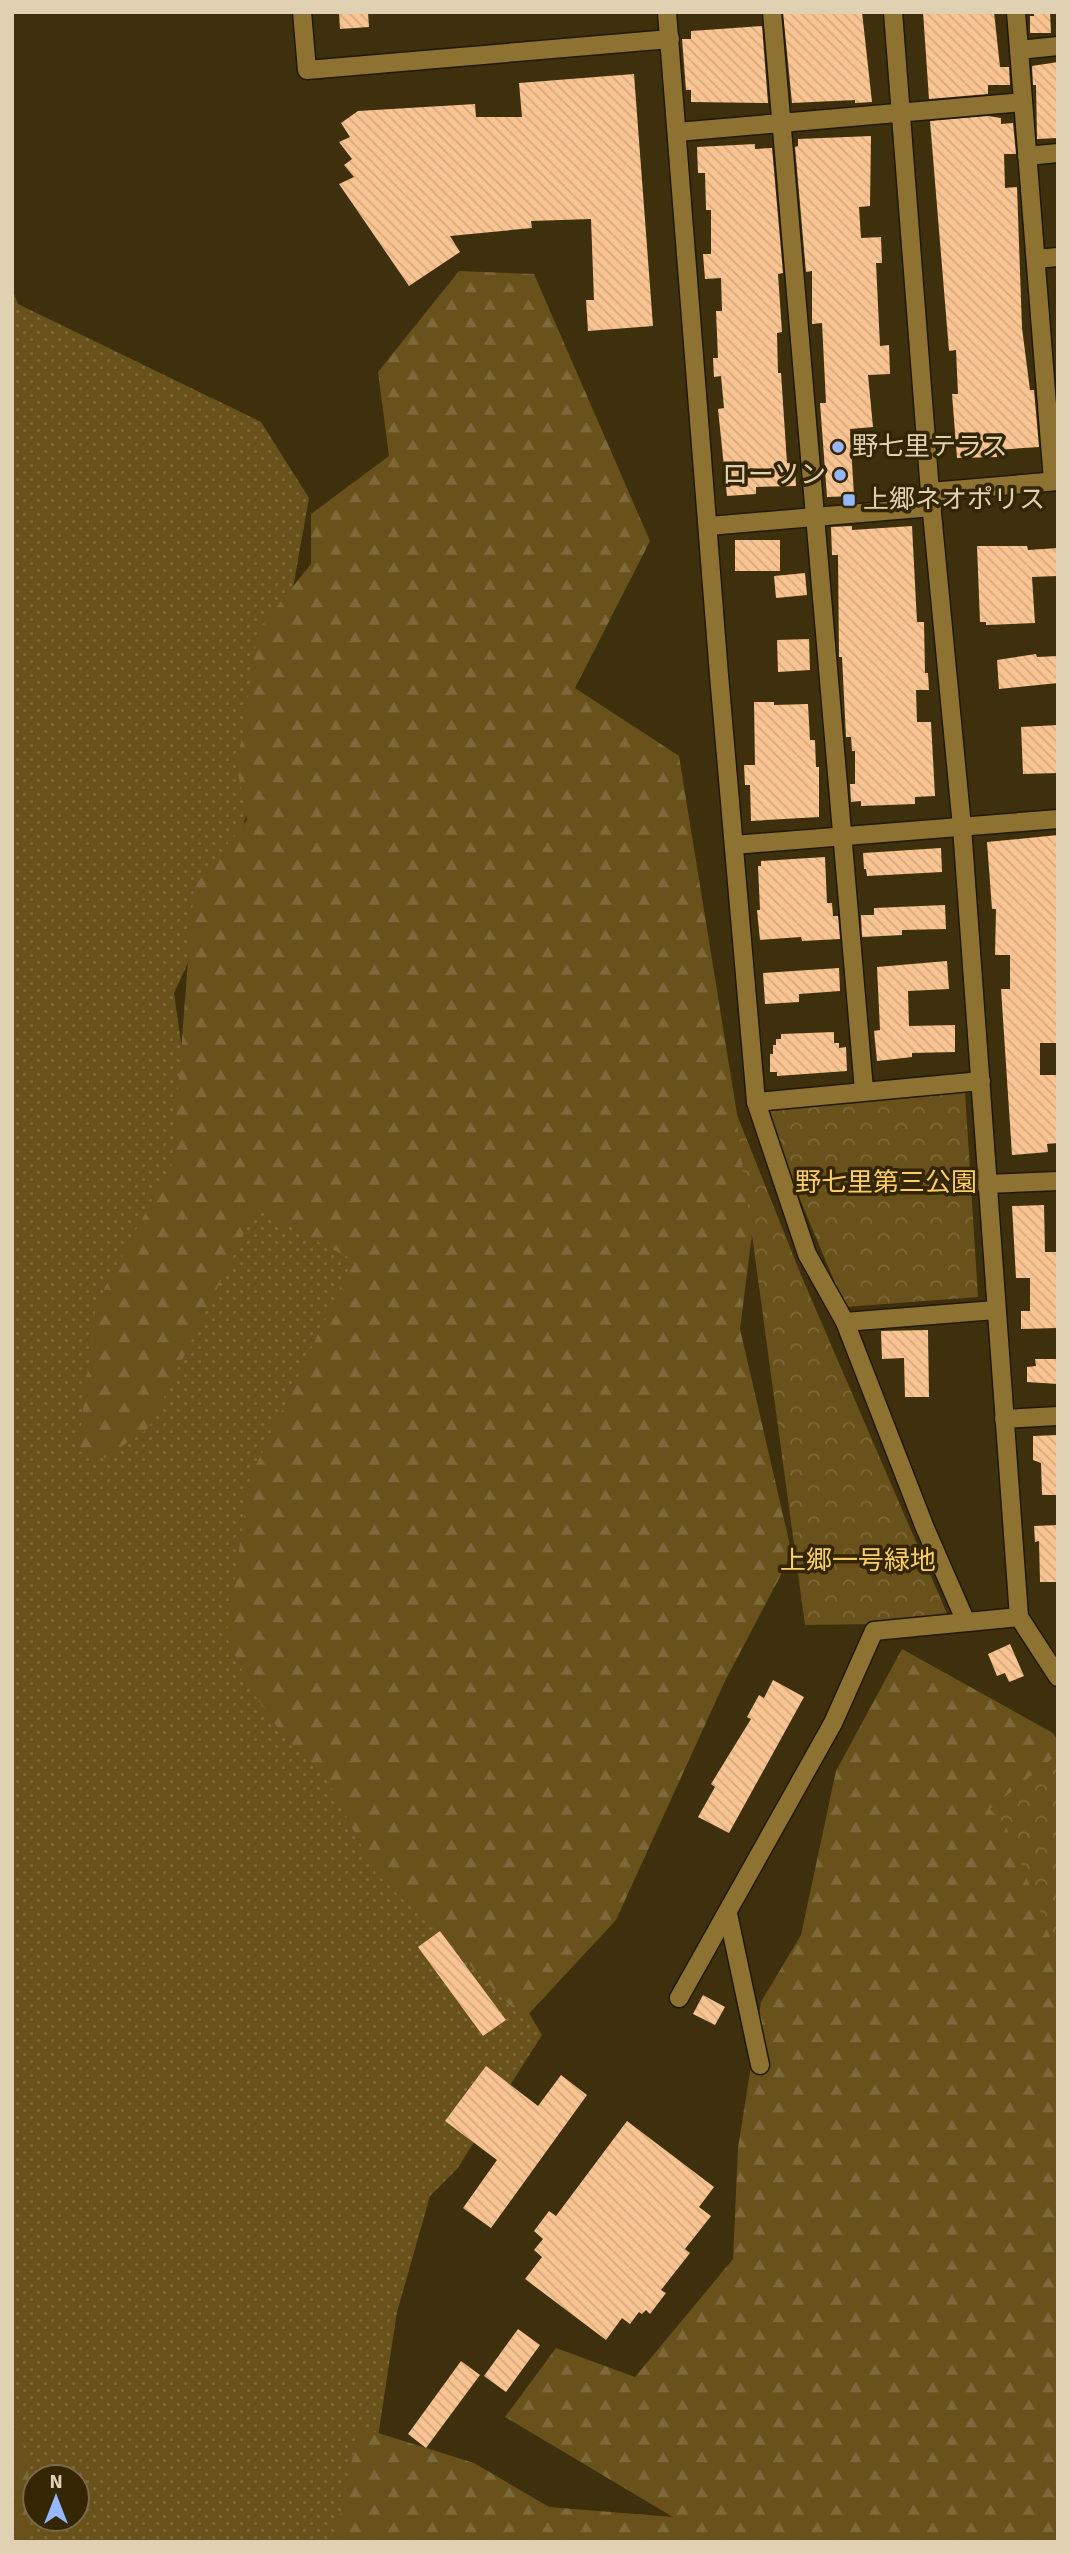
<svg xmlns="http://www.w3.org/2000/svg" width="1070" height="2554" viewBox="0 0 1070 2554" font-family="Signika,'Noto Sans JP',sans-serif">
  <style>
    .grass { fill: url(#grass-dots); fill-rule: evenodd }
    .forest { fill: url(#forest-firs) }
    .park { fill: url(#park-crowns) }
    .building { fill: url(#building-back-hatch) }
    .lines { fill: none; stroke-linecap: round; stroke-linejoin: round }
    .minor-casing { stroke: #211905; stroke-width: 21 }
    .tertiary-casing { stroke: #211905; stroke-width: 21 }
    .minor { stroke: #8e7232; stroke-width: 18 }
    .tertiary { stroke: #8e7232; stroke-width: 18 }
    .poi-dot { fill: #96b6fd; stroke: #342603; stroke-width: 2.5 }
    .labels { text-anchor: middle; dominant-baseline: central; stroke-width: 7; stroke-linejoin: round; paint-order: stroke }
    .poi-label { font-size: 26px; fill: #e0d1b2; stroke: #342603; text-anchor: start }
    .park-label { font-size: 26px; fill: #fbce68; stroke: #342603 }
  </style>
  <defs>
    <pattern id="grass-dots" width="8" height="8" patternUnits="userSpaceOnUse" patternTransform="scale(1.75)"><rect width="8" height="8" fill="#68511a"/><path d="M2 2h.1M6 6h.1" fill="none" stroke="#7d6939" stroke-width="1.8" stroke-linecap="round"/></pattern>
    <pattern id="forest-firs" width="22" height="20" patternUnits="userSpaceOnUse" patternTransform="scale(1.75)"><rect width="22" height="20" fill="#68511a"/><path d="M5 1l3.5 6h-7zM16 11l3.5 6h-7z" fill="#7d6939"/></pattern>
    <pattern id="park-crowns" width="20" height="18" patternUnits="userSpaceOnUse" patternTransform="scale(1.75)"><rect width="20" height="18" fill="#68511a"/><path d="M2 6a3 3 0 1 1 6 0M12 15a3 3 0 1 1 6 0" fill="none" stroke="#7d6939"/></pattern>
    <pattern id="building-back-hatch" width="6" height="6" patternUnits="userSpaceOnUse" patternTransform="scale(1.75)"><rect width="6" height="6" fill="#f9c491"/><path d="M-1 5l2 2M0 0l6 6M5-1l2 2" fill="none" stroke="#d5a97f"/></pattern>
  </defs>
  <rect width="100%" height="100%" fill="#3e300d"/>
  <path class="grass" d="M12,289L18,304L261,422L309,498L260,774L221,892L174,993L202,1192L304,1202L354,1244L457,1892L542,2035L457,2169L430,2196L397,2312L362,2542H12ZM35,2477H77V2519H35Z"/>
  <g class="forest">
    <polygon points="459,271 534,274 650,541 575,688 679,756 754,1219 740,1329 792,1554 725,1681 616,1920 524,2019 375,1872 324,1774 284,1737 252,1691 226,1636 250,1478 353,1260 256,1209 149,1428 105,1458 78,1451 96,1304 172,1164 194,886 247,820 237,769 258,630 311,564 311,514 389,456 378,372"/>
    <polygon points="902,1649 1053,1733 1058,1741 1058,2542 334,2542 359,2427 474,2463 549,2507 673,2517 505,2417 556,2348 635,2377 733,2259 738,2148 761,2002 801,1935 836,1771"/>
    <polygon points="12,2380 30,2485 25,2542 12,2542"/>
  </g>
  <g class="park">
    <polygon points="965,1092 978,1297 845,1307 761,1106"/>
    <polygon points="735,1110 801,1275 951,1623 805,1625"/>
    <polygon points="1058,1754 1058,1957 1005,1824 990,1809"/>
  </g>
  <g class="building">
    <polygon points="339,12 368,12 369,27 340,29"/>
    <polygon points="783,12 862,12 872,102 855,103 855,100 792,103"/>
    <polygon points="923,12 994,12 1000,67 1009,67 1010,85 988,85 988,94 929,99"/>
    <polygon points="1034,12 1050,12 1051,33 1030,33 1030,16 1034,16"/>
    <polygon points="762,26 768,103 691,102 691,90 686,90 682,39 691,39 691,31"/>
    <polygon points="1058,62 1058,138 1037,139 1036,85 1033,85 1032,66"/>
    <polygon points="634,74 653,326 588,331 586,300 594,300 591,219 531,221 532,228 450,236 460,252 409,286 339,184 354,177 344,165 352,159 339,142 350,137 341,123 358,111 475,104 476,117 522,117 519,83"/>
    <polygon points="988,116 1001,118 1001,124 1013,123 1016,154 1004,154 1005,188 1017,187 1022,328 1030,390 1034,390 1039,447 996,450 997,457 957,458 952,394 958,394 956,350 949,351 930,121"/>
    <polygon points="871,136 870,206 859,207 861,238 881,237 882,263 876,263 880,346 889,345 890,374 868,375 873,427 850,429 854,496 827,497 820,403 826,403 822,323 812,324 812,271 806,272 795,147 798,146 798,139"/>
    <polygon points="755,144 755,149 772,148 783,273 778,274 782,332 777,333 778,373 781,373 787,463 795,463 796,486 756,487 756,494 727,496 718,409 724,408 721,376 714,377 713,358 718,358 716,311 722,311 721,278 705,279 703,254 711,254 711,210 706,210 705,173 698,173 697,147"/>
    <polygon points="852,526 852,530 912,526 917,622 924,622 925,673 928,673 929,690 916,690 917,722 931,722 935,796 915,797 915,804 861,806 861,801 851,802 850,784 855,784 855,751 852,751 851,737 846,737 842,657 839,657 838,555 832,555 831,527"/>
    <rect x="735" y="540" width="45" height="31"/>
    <polygon points="977,546 1027,546 1028,550 1058,548 1058,576 1032,577 1035,623 986,625 986,622 980,622"/>
    <polygon points="805,573 807,595 776,598 774,576"/>
    <polygon points="809,639 810,670 778,672 777,640"/>
    <polygon points="1036,654 1037,657 1058,656 1058,683 999,689 997,660"/>
    <polygon points="754,702 774,702 774,705 808,704 810,740 815,740 816,767 819,767 819,817 751,821 750,785 745,785 744,765 755,765"/>
    <polygon points="1058,725 1058,773 1023,774 1021,727"/>
    <polygon points="1058,835 1058,1043 1040,1043 1040,1075 1058,1075 1058,1143 1047,1144 1048,1152 1012,1155 1001,989 1010,989 1010,955 995,955 996,909 992,909 987,842"/>
    <polygon points="941,848 942,872 867,876 866,869 864,869 863,853"/>
    <polygon points="825,857 827,903 832,903 833,916 838,916 840,939 802,941 801,937 760,940 757,910 760,910 758,866 761,866 761,861"/>
    <polygon points="945,905 946,929 902,930 902,935 862,937 861,915 874,915 874,908"/>
    <polygon points="947,961 949,989 908,991 909,1026 955,1025 955,1052 912,1053 912,1057 877,1061 874,1031 880,1030 877,967"/>
    <polygon points="839,968 840,991 799,994 799,1002 765,1004 763,973"/>
    <polygon points="834,1032 834,1043 839,1043 839,1048 846,1047 847,1071 777,1076 777,1072 770,1072 770,1054 773,1054 773,1045 776,1045 776,1039 781,1039 781,1034"/>
    <polygon points="1044,1205 1045,1252 1057,1252 1058,1328 1021,1329 1021,1311 1030,1311 1030,1278 1016,1278 1012,1206"/>
    <polygon points="928,1330 929,1397 905,1397 904,1358 882,1359 881,1331"/>
    <polygon points="1035,1359 1058,1359 1058,1384 1027,1382 1027,1367 1036,1366"/>
    <polygon points="1058,1435 1058,1495 1042,1495 1041,1463 1033,1460 1033,1436"/>
    <polygon points="1058,1525 1058,1582 1040,1582 1039,1541 1035,1542 1034,1526"/>
    <polygon points="1010,1644 1024,1676 1009,1682 1005,1673 997,1676 988,1654"/>
    <polygon points="773,1680 804,1697 729,1833 698,1817 715,1787 711,1784 751,1719 747,1717 759,1695 764,1698"/>
    <polygon points="440,1931 506,2020 483,2036 418,1947"/>
    <polygon points="703,1995 725,2007 715,2025 693,2014"/>
    <polygon points="486,2066 538,2106 561,2075 587,2095 491,2228 463,2208 497,2160 445,2121"/>
    <polygon points="627,2121 714,2187 699,2207 711,2216 685,2249 690,2253 661,2290 666,2293 650,2314 646,2310 642,2314 639,2312 630,2324 622,2318 606,2340 525,2279 542,2257 534,2250 543,2239 534,2231 549,2211 556,2216"/>
    <polygon points="518,2329 540,2345 506,2392 484,2376"/>
    <polygon points="461,2361 480,2375 426,2448 408,2434"/>
  </g>
  <g class="lines">
    <defs>
      <g id="minor">
        <polyline points="302,12 307,70 670,39"/>
        <polyline points="667,12 719,675 756,1102 807,1254 845,1322 925,1528 966,1622"/>
        <polyline points="772,12 864,1090"/>
        <polyline points="1016,12 1053,481"/>
        <polyline points="1019,50 1058,46"/>
        <polyline points="677,132 1023,102"/>
        <polyline points="1027,156 1058,153"/>
        <polyline points="1036,259 1058,257"/>
        <polyline points="930,492 962,827 1019,1617 1058,1677"/>
        <polyline points="709,526 932,507"/>
        <polyline points="734,845 1058,819"/>
        <polyline points="756,1102 981,1081"/>
        <polyline points="985,1184 1058,1181"/>
        <polyline points="845,1322 995,1310"/>
        <polyline points="1004,1419 1058,1416"/>
        <polyline points="728,1914 760,2065"/>
        <polyline points="679,1998 833,1723 874,1631 1019,1617"/>
      </g>
      <polyline id="tertiary" points="893,12 930,492 1058,481"/>
    </defs>
    <use href="#minor" class="minor-casing"/>
    <use href="#tertiary" class="tertiary-casing"/>
    <use href="#minor" class="minor"/>
    <use href="#tertiary" class="tertiary"/>
  </g>
  <g class="poi-dot">
    <circle cx="838" cy="447" r="7"/>
    <circle cx="840" cy="475" r="7"/>
    <rect x="842" y="493" width="14" height="14" rx="3.5"/>
  </g>
  <g class="labels">
    <g class="poi-label">
      <text x="852" y="447">野七里テラス</text>
      <text x="826" y="475" text-anchor="end">ローソン</text>
      <text x="863" y="500">上郷ネオポリス</text>
    </g>
    <g class="park-label">
      <text x="886" y="1183">野七里第三公園</text>
      <text x="858" y="1561">上郷一号緑地</text>
    </g>
  </g>
  <rect width="1070" height="2554" fill="none" stroke="#e0d1b2" stroke-width="28"/>
  <g transform="translate(56 2498)"><circle r="33" fill="#342603" stroke="#796a49" stroke-width="2"/>
  <path d="M0-5L12 26L0 18L-12 26Z" fill="#96b6fd"/>
  <text y="-10" font-size="19" font-weight="bold" text-anchor="middle" fill="#e0d1b2">N</text>
  </g>
</svg>
